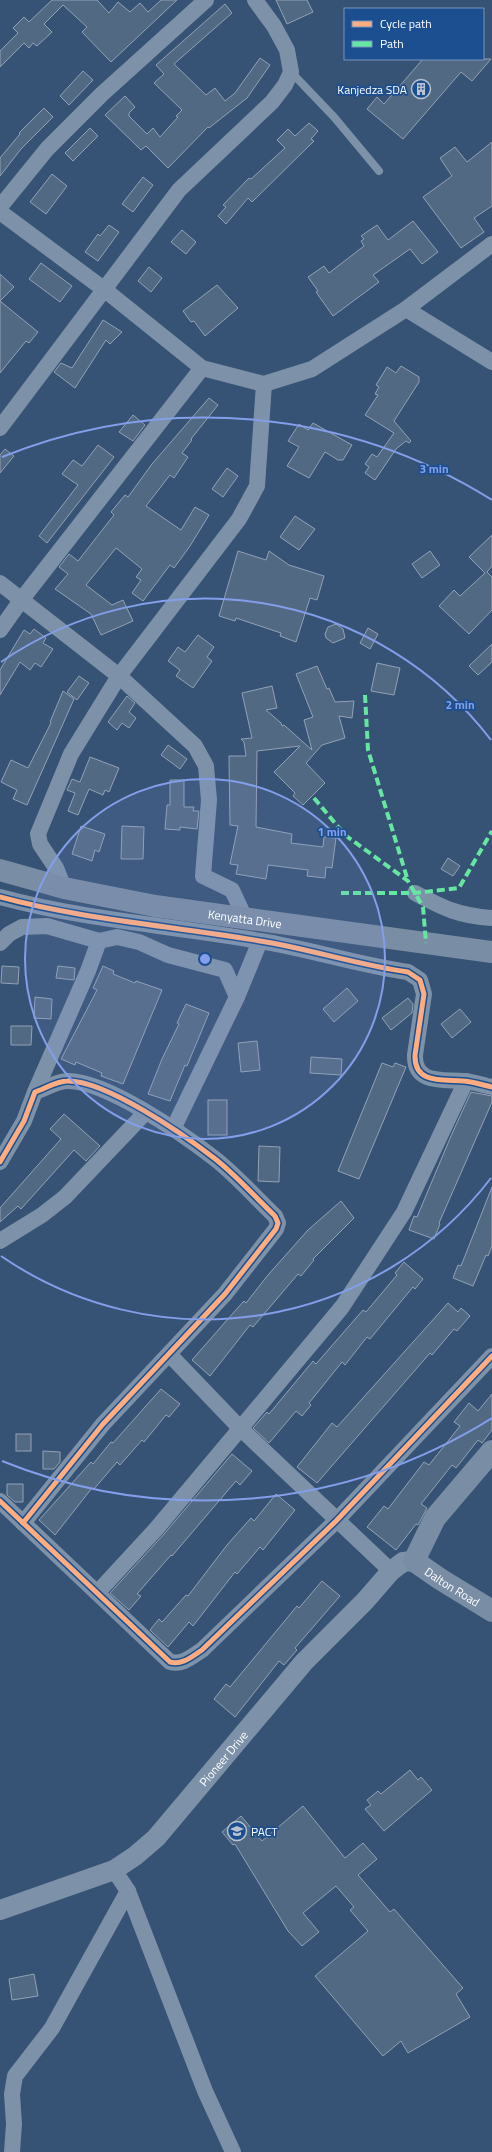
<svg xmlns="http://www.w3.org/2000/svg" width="492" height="2152" viewBox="0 0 492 2152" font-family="'Titillium Web',sans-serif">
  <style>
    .building { fill: #526984; stroke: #92a2b6 }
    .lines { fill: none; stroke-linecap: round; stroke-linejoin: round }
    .service { stroke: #7d92a8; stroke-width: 8 }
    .minor { stroke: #7d92a8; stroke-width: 16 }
    .tertiary { stroke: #7d92a8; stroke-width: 20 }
    .secondary { stroke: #798da4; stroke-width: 22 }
    .quiet { stroke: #66e7a1; stroke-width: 4; stroke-dasharray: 8 4; stroke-linecap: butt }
    .cycleway-casing { stroke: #1b4f8f; stroke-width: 8 }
    .cycleway { stroke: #ffac80; stroke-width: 5 }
    .ring { fill: none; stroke: #839eea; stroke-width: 2 }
    .labels { text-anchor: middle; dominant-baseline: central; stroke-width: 3.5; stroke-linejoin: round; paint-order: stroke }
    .poi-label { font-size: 12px; fill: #fff; stroke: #1b4f8f; text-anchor: end }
    .street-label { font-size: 12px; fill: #fff; stroke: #1b4f8f }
    .centre { fill: #839eea; stroke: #1b4f8f; stroke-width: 2 }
    .ring-label { font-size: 12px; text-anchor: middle; font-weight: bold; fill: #839eea; stroke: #1b4f8f; stroke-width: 3.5; stroke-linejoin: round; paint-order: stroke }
  </style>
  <rect width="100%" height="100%" fill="#365274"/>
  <g class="building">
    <polygon points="52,0 97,0 109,13 118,2 130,12 140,3 148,12 161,0 177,0 111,62 82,32 87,27 63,5 44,24 52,32 37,46 33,43 29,48 24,43 0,67 0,51 18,33 13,28 24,17 29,22"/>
    <polygon points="276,0 307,0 313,12 287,24"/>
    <polygon points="225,4 232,13 174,64 206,95 215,88 225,101 235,93 260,58 270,65 247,98 209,128 208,127 168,168 146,146 141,150 105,115 125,96 135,107 129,113 129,116 147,134 153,128 160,137 178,117 176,116 182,110 154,83 164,74 156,65"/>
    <polygon points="423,59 491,59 472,81 461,72 403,139 367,109 377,97 384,104"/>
    <polygon points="83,71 93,80 69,105 60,96"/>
    <polygon points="44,108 53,117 21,149 0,176 0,158 20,134 19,133"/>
    <polygon points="309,123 318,131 311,139 314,141 252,202 248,198 226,224 218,216 226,207 223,205 249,178 251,179 285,148 277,140 288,129 295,136"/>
    <polygon points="90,128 98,136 73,161 65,153"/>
    <polygon points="492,142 492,206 474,218 484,232 461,248 423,197 452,176 440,158 455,147 467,162"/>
    <polygon points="52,174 67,186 46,214 30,202"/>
    <polygon points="143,177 153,185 133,212 122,204"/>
    <polygon points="413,221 438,252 422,264 410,249 373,275 379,282 333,316 316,292 318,291 308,277 324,266 329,273 364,246 361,241 364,239 361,236 377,225 388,240"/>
    <polygon points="109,225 119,232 98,261 85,252 98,234 100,236"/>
    <polygon points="182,230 196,242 186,254 171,242"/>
    <polygon points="41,263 72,286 60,302 29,279"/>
    <polygon points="149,267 162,278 151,292 138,281"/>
    <polygon points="0,274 14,287 0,301 38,332 29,343 26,341 0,373"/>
    <polygon points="217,285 238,308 205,336 194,321 191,322 183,311"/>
    <polygon points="103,320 122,332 110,344 106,340 75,388 54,372 61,363 72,368"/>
    <polygon points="401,366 419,377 419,382 394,421 411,441 409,443 406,441 396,449 375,480 365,473 369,467 365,464 372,454 377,457 394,433 365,415 378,395 375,394 379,387 376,385 387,367 396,373"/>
    <polygon points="209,398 218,405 191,439 192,440 182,453 188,457 174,478 170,475 146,506 181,530 195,507 209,515 190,546 174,568 170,565 143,601 132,593 141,580 136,577 142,569 116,548 86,585 112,605 123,600 133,621 101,635 91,614 55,589 68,574 59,567 69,554 78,561 114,515 111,512 125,495 128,497 152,464"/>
    <polygon points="133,415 145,425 133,441 119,432"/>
    <polygon points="313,423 352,445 343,460 338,460 325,452 309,478 287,466 299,447 288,441 299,424 308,430"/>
    <polygon points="98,445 114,457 47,543 39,536 78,485 62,474 73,460 82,466"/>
    <polygon points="5,449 14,456 0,473 0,455"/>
    <polygon points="227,468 238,476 223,497 212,489"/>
    <polygon points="295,516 315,529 299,550 280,537"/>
    <polygon points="492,535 492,566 487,572 492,577 492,610 469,634 439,606 454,590 460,596 485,573 469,557"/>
    <polygon points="238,551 266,560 269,551 289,565 324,576 317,600 310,598 296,642 280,636 281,633 236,618 235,621 219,616"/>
    <polygon points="430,551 440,565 422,578 412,564"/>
    <polygon points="336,624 343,629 345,638 333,643 326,638 325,634 328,627"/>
    <polygon points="368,628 378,634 370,649 360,643"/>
    <polygon points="34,629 46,638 43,643 53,649 41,667 35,663 30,670 20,662 0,695 0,670 24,630 30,634"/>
    <polygon points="198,635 214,647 207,657 212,661 193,688 176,676 180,670 168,661 178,647 185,652"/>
    <polygon points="492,644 492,662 478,675 469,666"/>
    <polygon points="377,663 400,668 394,695 371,691"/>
    <polygon points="317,666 327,689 329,688 335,702 354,701 352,718 339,716 345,738 322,745 306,763 325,783 303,805 293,796 295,793 274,772 300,746 257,751 256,827 292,834 291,843 323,847 324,837 336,838 332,868 326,867 325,878 307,876 308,870 268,865 266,879 236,874 238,865 230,864 238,826 230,825 229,756 246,756 244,742 241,739 252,738 242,693 272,686 277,708 266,710 281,723 282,726 284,725 312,750 304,720 313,717 296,674"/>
    <polygon points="79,676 89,683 77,700 67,692"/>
    <polygon points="63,691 74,699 27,805 13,799 17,790 1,782 11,760 28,768 51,723 50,722"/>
    <polygon points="127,696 135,703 129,712 136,718 129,728 122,723 117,730 108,722"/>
    <polygon points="168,745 187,759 180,769 161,755"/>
    <polygon points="90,757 119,768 109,792 105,790 103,795 89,789 78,815 68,811 75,793 67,790 72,779 80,782"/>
    <polygon points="170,780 184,780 184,807 194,807 193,811 199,811 197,829 180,827 180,830 165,829 167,805 170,805"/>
    <polygon points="81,826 105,834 99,852 95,850 92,861 72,854"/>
    <polygon points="122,826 144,827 143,859 121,859"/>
    <polygon points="448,858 460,866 453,876 441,869"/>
    <polygon points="2,966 19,967 18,984 1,983"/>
    <polygon points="58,966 75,968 74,980 56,978"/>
    <polygon points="103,966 114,971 113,974 135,983 136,981 162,990 123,1084 101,1076 102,1073 76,1062 75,1065 61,1059 97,990 93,988"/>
    <polygon points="347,988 358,1001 334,1022 323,1009"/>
    <polygon points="35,997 52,999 51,1019 34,1018"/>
    <polygon points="408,998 413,1004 412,1013 391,1030 382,1018"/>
    <polygon points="186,1004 209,1013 187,1066 185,1065 170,1101 148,1094 162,1059 179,1024 177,1023"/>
    <polygon points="460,1009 471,1022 452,1038 441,1024"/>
    <polygon points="11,1026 32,1026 31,1045 11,1045"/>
    <polygon points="257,1041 260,1070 241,1072 238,1043"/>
    <polygon points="311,1057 342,1059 341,1075 310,1073"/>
    <polygon points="382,1063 393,1067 395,1063 406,1067 359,1179 338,1171"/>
    <polygon points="471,1092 492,1096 492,1102 439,1223 440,1224 434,1239 409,1230 414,1216 417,1217 451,1136"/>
    <rect x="208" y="1100" width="19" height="35"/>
    <polygon points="64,1114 100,1146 86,1161 74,1150 21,1209 18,1206 0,1222 0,1208 61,1139 50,1129"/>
    <polygon points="259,1146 280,1147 279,1182 258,1181"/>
    <polygon points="492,1187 492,1246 488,1256 486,1255 473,1286 453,1278 458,1265 461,1266"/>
    <polygon points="341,1201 354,1218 313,1259 314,1260 301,1276 298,1274 253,1327 250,1325 210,1376 192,1360 234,1312 244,1301 246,1303 268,1275 308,1230"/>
    <polygon points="404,1262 423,1279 415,1289 413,1287 370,1339 367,1337 345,1365 342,1362 309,1403 311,1405 302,1416 296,1411 269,1443 253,1428 267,1412 269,1414 313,1361 316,1364 363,1310 366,1312 397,1275 395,1273"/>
    <polygon points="448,1303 458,1312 461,1308 470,1316 457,1331 454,1329 432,1355 430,1353 317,1483 297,1467 332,1423 337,1427"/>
    <polygon points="161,1389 180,1404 169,1417 166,1415 144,1442 142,1440 120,1465 117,1462 94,1489 92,1488 55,1535 39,1520 91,1462 93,1464 111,1442 113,1443"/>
    <polygon points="492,1394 492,1430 482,1443 478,1440 456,1468 452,1465 421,1504 427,1508 418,1525 416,1524 396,1550 367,1527 384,1506 388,1509 424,1462 429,1465 460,1426 454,1422 469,1403 478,1411"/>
    <rect x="16" y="1434" width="15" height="17"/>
    <polygon points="43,1451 60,1452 60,1462 54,1469 43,1469"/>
    <polygon points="232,1454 252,1471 240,1485 236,1481 172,1556 171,1555 137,1594 141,1596 129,1610 110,1593 164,1534"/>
    <polygon points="7,1484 23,1484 23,1502 15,1502 7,1495"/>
    <polygon points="276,1494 295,1510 263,1550 260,1547 237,1574 235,1572 193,1626 189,1622 168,1647 150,1630 159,1619 162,1622 186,1595 188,1596 227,1545 251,1518 254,1521"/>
    <polygon points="322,1581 340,1596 295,1648 297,1650 284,1665 279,1661 235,1717 214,1699 226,1684 230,1687 297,1606 299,1608"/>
    <polygon points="410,1770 418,1780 421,1777 432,1790 384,1831 365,1809 371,1805 367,1800 378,1791 381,1794"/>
    <polygon points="303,1806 345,1858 363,1843 377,1859 358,1875 390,1912 394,1909 463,1988 456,1994 470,2017 408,2053 401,2041 383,2056 315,1976 368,1931 350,1910 354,1907 336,1886 303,1913 319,1932 302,1946 288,1931 235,1844 233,1845 222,1832 241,1816 262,1841"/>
    <polygon points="34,1974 38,1996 12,2000 9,1979"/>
  </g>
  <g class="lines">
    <polyline class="service" points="291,72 334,117 379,171"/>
    <g class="minor">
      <polyline points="0,207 47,149 102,94 206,0"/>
      <polyline points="0,212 105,290 202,368 264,384 312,369 406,309 492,244"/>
      <polyline points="406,309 492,362"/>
      <polyline points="0,428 179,190 272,102 285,85 291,72 287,50 274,26 255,0"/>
      <polyline points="0,583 119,676 195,746 206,766 209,800 203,876 232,890 245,918"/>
      <polyline points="0,630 22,599 202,368"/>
      <polyline points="64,888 56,868 40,844 38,834 71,754 119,676 239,519 257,486 264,384"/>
      <path d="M415,893C443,908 459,916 492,918"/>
      <path d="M0,897C85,920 174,926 260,941C310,949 358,965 408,972L420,980L424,994L415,1055C414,1085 444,1079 464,1081C474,1082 483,1085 492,1087"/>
      <polyline points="0,943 9,934 22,927 47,926 99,941 117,937 139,942 168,955 225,970 237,997"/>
      <polyline points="35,1092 88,971 99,941"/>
      <polyline points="173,1129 237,997 260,941"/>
      <path d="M0,1162L24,1121L35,1092C44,1089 57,1081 67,1081C105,1080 183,1134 214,1158C236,1175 255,1197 275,1216L278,1223L276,1229L225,1294L103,1424L23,1523"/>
      <polyline points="0,1241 42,1215 65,1197 145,1113"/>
      <polyline points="169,1354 239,1427 391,1571"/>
      <path d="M0,1501L170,1662C183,1665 191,1657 202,1650L336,1521L492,1356"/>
      <polyline points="98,1592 157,1528 342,1307 404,1212 466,1081"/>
      <polyline points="114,1870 128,1891 205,2091 233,2152"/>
      <polyline points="12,2152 14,2124 12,2094 15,2076 52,2028 128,1891"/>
    </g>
    <path class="tertiary" id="s1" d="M0,1910L114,1870L135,1856L156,1838L304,1662L365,1601L391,1571L403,1562L414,1561"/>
    <g class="secondary">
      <path id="s2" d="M0,870L64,888L155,906L492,952"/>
      <path id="s3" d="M492,1451L435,1518L414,1561L440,1579L492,1611"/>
    </g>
    <g class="quiet">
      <polyline points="365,695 368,750 408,881"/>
      <polyline points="314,798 345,835 408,881 423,907 426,943"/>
      <polyline points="341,893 415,893 459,888 492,831"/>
    </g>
    <defs>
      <g id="cycleway">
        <path d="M0,897C85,920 174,926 260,941C310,949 358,965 408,972L420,980L424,994L415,1055C414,1085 444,1079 464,1081C474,1082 483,1085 492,1087"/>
        <path d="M0,1162L24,1121L35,1092C44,1089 57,1081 67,1081C105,1080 183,1134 214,1158C236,1175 255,1197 275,1216L278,1223L276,1229L225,1294L103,1424L23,1523"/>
        <path d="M0,1501L170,1662C183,1665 191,1657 202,1650L336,1521L492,1356"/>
      </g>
    </defs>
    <use href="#cycleway" class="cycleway-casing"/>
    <use href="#cycleway" class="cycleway"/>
  </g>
  <circle cx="205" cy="959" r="180" fill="#839eea" fill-opacity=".12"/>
  <g class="ring">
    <circle cx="205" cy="959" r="180"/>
    <path d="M491 1178A360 360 0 0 1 1 1256M1 662A360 360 0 0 1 491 740"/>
    <path d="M492 1418A541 541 0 0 1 2 1461M2 457A541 541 0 0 1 492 500"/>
  </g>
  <defs>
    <symbol id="building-ring" viewBox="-11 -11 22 22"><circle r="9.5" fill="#1b4f8f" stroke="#b9c2ce" stroke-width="1.5"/><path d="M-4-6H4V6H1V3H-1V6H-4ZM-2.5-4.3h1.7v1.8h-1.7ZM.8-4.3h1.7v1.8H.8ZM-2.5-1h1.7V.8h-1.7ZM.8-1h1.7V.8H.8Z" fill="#b9c2ce"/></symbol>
    <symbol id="school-ring" viewBox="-11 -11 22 22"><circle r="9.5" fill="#1b4f8f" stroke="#b9c2ce" stroke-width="1.5"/><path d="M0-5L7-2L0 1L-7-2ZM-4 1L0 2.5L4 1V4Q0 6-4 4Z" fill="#b9c2ce"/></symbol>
  </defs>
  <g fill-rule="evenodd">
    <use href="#building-ring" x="410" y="78" width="22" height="22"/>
    <use href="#school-ring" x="226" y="1820" width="22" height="22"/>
  </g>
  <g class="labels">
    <g class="poi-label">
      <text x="407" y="89">Kanjedza SDA</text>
      <text x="251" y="1831" text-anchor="start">PACT</text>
    </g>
    <g class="street-label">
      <text stroke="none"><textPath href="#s2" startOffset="250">Kenyatta Drive</textPath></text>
      <text stroke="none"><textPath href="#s3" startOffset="182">Dalton Road</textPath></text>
      <text stroke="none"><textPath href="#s1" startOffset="278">Pioneer Drive</textPath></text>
    </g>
  </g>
  <circle cx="205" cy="959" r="6" class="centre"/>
  <g class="ring-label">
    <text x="434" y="473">3 min</text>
    <text x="460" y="709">2 min</text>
    <text x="332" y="836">1 min</text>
  </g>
  <rect x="344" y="8" width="140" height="52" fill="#1b4f8f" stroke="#7695bc"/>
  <rect x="352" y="21" width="20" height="6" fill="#ffac80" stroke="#7695bc"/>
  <text x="380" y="28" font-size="12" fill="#ffffff">Cycle path</text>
  <rect x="352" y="41" width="20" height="6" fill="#66e7a1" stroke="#7695bc"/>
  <text x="380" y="48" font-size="12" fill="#ffffff">Path</text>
</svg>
